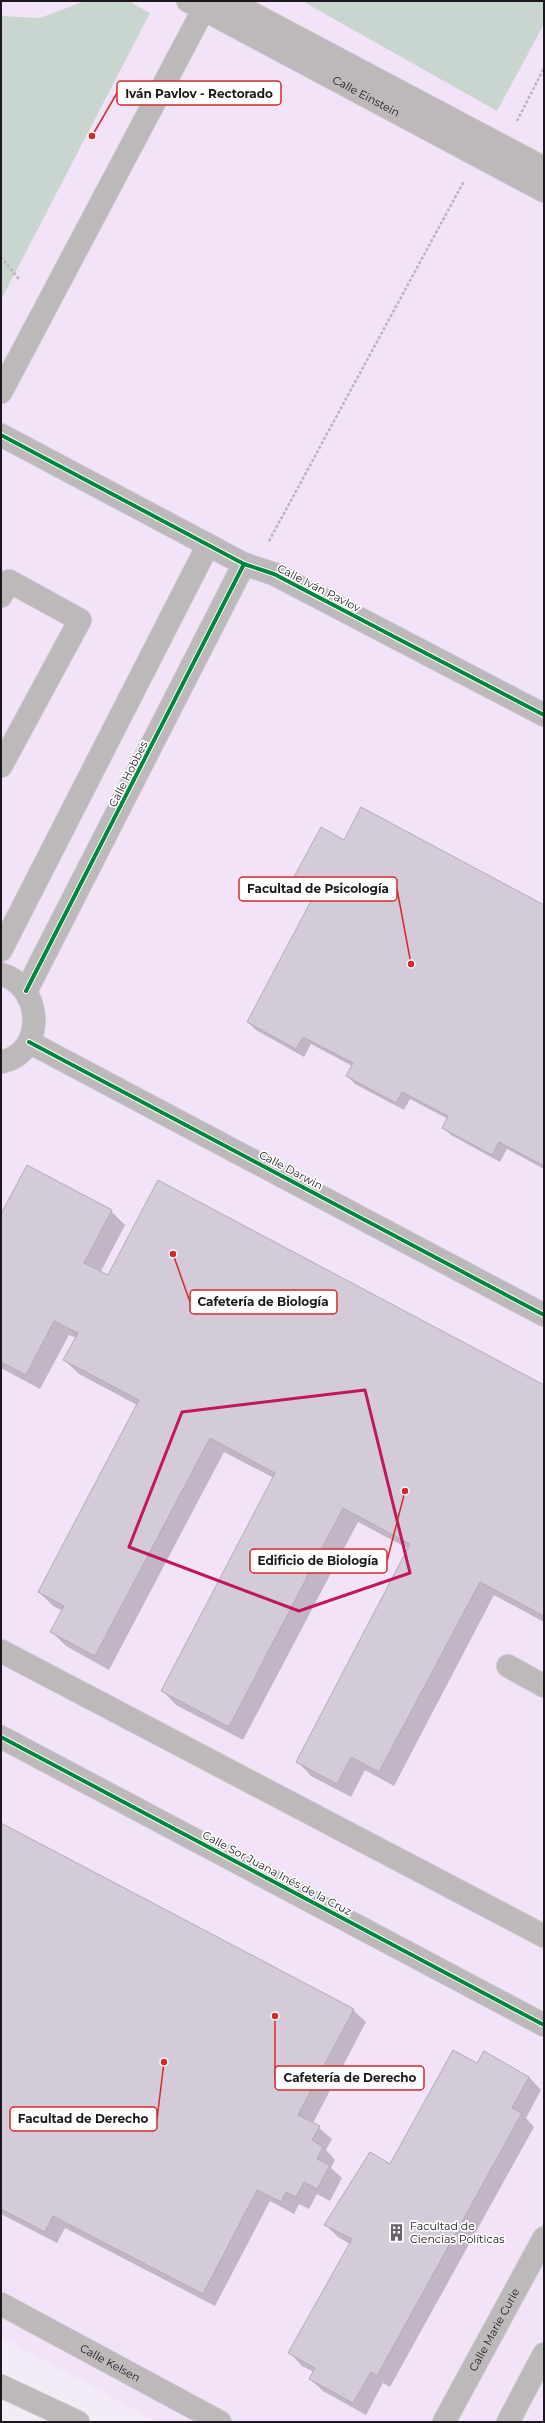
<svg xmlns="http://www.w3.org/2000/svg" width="545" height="2423" viewBox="0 0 545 2423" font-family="Montserrat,sans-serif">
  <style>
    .built { fill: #f2e3f8 }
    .green { fill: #c9d6cf }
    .shadow { fill: #0003 }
    .building { fill: #d4cbd8; stroke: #b2acb5 }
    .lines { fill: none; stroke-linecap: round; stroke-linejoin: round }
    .minor-casing { stroke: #cbc6ce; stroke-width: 24 }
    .path { stroke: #bbb6ba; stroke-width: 2.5; stroke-dasharray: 3 2; stroke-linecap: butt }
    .minor { stroke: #bdb8ba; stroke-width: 22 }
    .cycleway-casing { stroke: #fff; stroke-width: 6 }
    .cycleway { stroke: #00873e; stroke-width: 4 }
    .marked { fill: none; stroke: #c2185b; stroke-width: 3; stroke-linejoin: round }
    .labels { text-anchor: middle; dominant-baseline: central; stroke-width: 3.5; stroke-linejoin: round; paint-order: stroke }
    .street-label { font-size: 11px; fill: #1c171e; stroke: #fff }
    .poi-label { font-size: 11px; fill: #1c171e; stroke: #fff; text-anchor: start }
    .leader { fill: none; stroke: #d62828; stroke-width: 1.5 }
    .callout-dot { fill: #d62828; stroke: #fff; stroke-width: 1.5 }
    .callout { fill: #fff; stroke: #d62828; stroke-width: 1.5 }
    .callout-label { font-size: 12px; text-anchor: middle; font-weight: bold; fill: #1c171e }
  </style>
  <rect width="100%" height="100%" fill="#f3ebf6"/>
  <polygon class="built" points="1,1 544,1 544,2422 158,2422 1,2337"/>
  <g class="green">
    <polygon points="85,1 129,1 150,13 1,300 1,16 40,18"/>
    <polygon points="302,1 544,1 544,24 497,111"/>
  </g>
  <g class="shadow">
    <polygon points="344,841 544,906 544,1169 507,1149 500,1162 451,1135 443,1128 448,1119 410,1099 404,1110 355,1084 347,1076 352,1066 311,1044 304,1057 256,1030 248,1022 312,901 298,894 290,886"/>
    <polygon points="111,1211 125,1225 100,1273 108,1277 544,1386 544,1622 494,1595 394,1786 365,1770 351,1797 311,1776 297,1761 409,1549 358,1522 243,1740 176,1705 162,1690 274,1478 224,1452 109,1670 66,1646 52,1632 63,1611 53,1606 39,1592 137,1405 79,1374 64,1360 76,1338 69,1335 40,1389 1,1368 1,1216"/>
    <polygon points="1,1824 353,2010 366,2022 313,2123 332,2139 326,2150 335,2160 331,2168 342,2178 330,2201 317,2194 309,2209 299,2204 294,2214 270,2201 215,2306 65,2228 57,2243 1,2214"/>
    <polygon points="484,2053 529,2077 541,2090 526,2118 534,2127 390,2387 383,2383 366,2415 323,2391 310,2379 314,2372 302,2366 290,2353 350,2244 338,2237 326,2225 391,2165 478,2065"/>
  </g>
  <g class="building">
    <polygon points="361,807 544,905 544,1166 499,1142 492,1155 442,1128 448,1116 402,1092 396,1103 346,1076 353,1063 303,1037 296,1049 247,1022 312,899 289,886 321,827 344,840"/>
    <polygon points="27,1165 112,1210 84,1263 108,1275 158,1180 544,1385 544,1616 480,1582 379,1772 351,1757 337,1784 296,1762 410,1544 343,1508 229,1727 161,1691 275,1473 210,1438 95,1656 50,1632 64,1606 38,1592 139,1400 63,1360 78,1333 54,1321 26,1375 1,1362 1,1214"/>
    <polygon points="1,1823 354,2009 298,2115 320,2126 312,2140 323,2147 317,2159 330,2165 317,2189 304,2182 296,2197 286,2192 281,2202 257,2190 203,2294 53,2216 45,2232 1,2209"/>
    <polygon points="453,2050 477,2063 484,2051 529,2077 512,2108 522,2113 377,2376 371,2372 353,2403 309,2379 315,2368 288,2353 352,2239 324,2225 370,2152 390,2164"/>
  </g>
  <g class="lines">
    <defs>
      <g id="minor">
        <path id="s1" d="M188,1L544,191"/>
        <polyline points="229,1 544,168"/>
        <polyline points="1,392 208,1"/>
        <polyline points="1,435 244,564 274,574 544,715"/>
        <polyline points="1,596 9,581 80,620 1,766"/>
        <polyline points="1,950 208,545"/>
        <path d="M1,974C43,986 47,1053 1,1062"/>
        <polyline points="26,991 244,564"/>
        <polyline points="29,1042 544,1315"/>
        <polyline points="1,1651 544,1936"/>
        <polyline points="508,1666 544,1686"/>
        <polyline points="1,1737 544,2025"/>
        <path id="s2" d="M1,2304L220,2422"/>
        <polyline points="1,2386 78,2422"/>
        <path id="s3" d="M444,2422L544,2238"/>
        <polyline points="508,2422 544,2354"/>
      </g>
    </defs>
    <use href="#minor" class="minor-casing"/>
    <g class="path">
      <polyline points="517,121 544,68"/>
      <polyline points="1,257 19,279"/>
      <polyline points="269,541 464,181"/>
    </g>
    <use href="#minor" class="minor"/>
    <defs>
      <g id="cycleway">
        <polyline points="1,435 244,564 274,574 544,715"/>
        <polyline points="26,991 244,564"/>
        <polyline points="29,1042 544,1315"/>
        <polyline points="1,1737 544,2025"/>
      </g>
    </defs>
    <use href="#cycleway" class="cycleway-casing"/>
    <use href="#cycleway" class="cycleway"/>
  </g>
  <path class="marked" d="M365,1390L410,1573L299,1611L129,1547L182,1412Z"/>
  <defs>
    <symbol id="building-bare" viewBox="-9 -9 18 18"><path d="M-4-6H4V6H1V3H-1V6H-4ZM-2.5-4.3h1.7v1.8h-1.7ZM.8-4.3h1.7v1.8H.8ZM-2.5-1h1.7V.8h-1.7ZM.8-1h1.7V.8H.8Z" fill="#67616a" stroke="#fff" stroke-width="2.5" paint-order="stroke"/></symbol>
  </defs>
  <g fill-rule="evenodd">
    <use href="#building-bare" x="384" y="2220" width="25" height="25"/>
  </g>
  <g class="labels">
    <g class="street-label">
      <text stroke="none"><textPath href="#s1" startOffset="202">Calle Einstein</textPath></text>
      <text transform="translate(319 588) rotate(27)">Calle Iván Pavlov</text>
      <text transform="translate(128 774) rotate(-63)">Calle Hobbes</text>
      <text transform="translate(291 1170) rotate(28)">Calle Darwin</text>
      <text transform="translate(277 1873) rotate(28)">Calle Sor Juana Inés de la Cruz</text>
      <text stroke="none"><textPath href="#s3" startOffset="105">Calle Marie Curie</textPath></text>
      <text stroke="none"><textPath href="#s2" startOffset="124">Calle Kelsen</textPath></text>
    </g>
    <g class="poi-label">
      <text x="410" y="2226">Facultad de<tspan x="410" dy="13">Ciencias Políticas</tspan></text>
    </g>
  </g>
  <path class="leader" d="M92 136L117 93M411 964L397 889M173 1254L190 1302M405 1491L387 1561M275 2016L275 2078M164 2062L157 2119"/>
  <g class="callout-dot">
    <circle cx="92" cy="136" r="4"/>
    <circle cx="411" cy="964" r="4"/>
    <circle cx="173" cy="1254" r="4"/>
    <circle cx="405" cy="1491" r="4"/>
    <circle cx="275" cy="2016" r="4"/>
    <circle cx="164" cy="2062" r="4"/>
  </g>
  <g class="callout">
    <rect x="117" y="81" width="164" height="24" rx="4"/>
    <rect x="239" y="877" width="158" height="24" rx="4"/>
    <rect x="190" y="1290" width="147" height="24" rx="4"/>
    <rect x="250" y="1549" width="137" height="24" rx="4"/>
    <rect x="275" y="2066" width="149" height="24" rx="4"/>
    <rect x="10" y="2107" width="147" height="24" rx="4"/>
  </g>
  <g class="callout-label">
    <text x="199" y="98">Iván Pavlov - Rectorado</text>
    <text x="318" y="893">Facultad de Psicología</text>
    <text x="263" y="1306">Cafetería de Biología</text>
    <text x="318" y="1565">Edificio de Biología</text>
    <text x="350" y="2082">Cafetería de Derecho</text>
    <text x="83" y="2123">Facultad de Derecho</text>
  </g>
  <rect width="545" height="2423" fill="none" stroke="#1c171e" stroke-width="4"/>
</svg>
